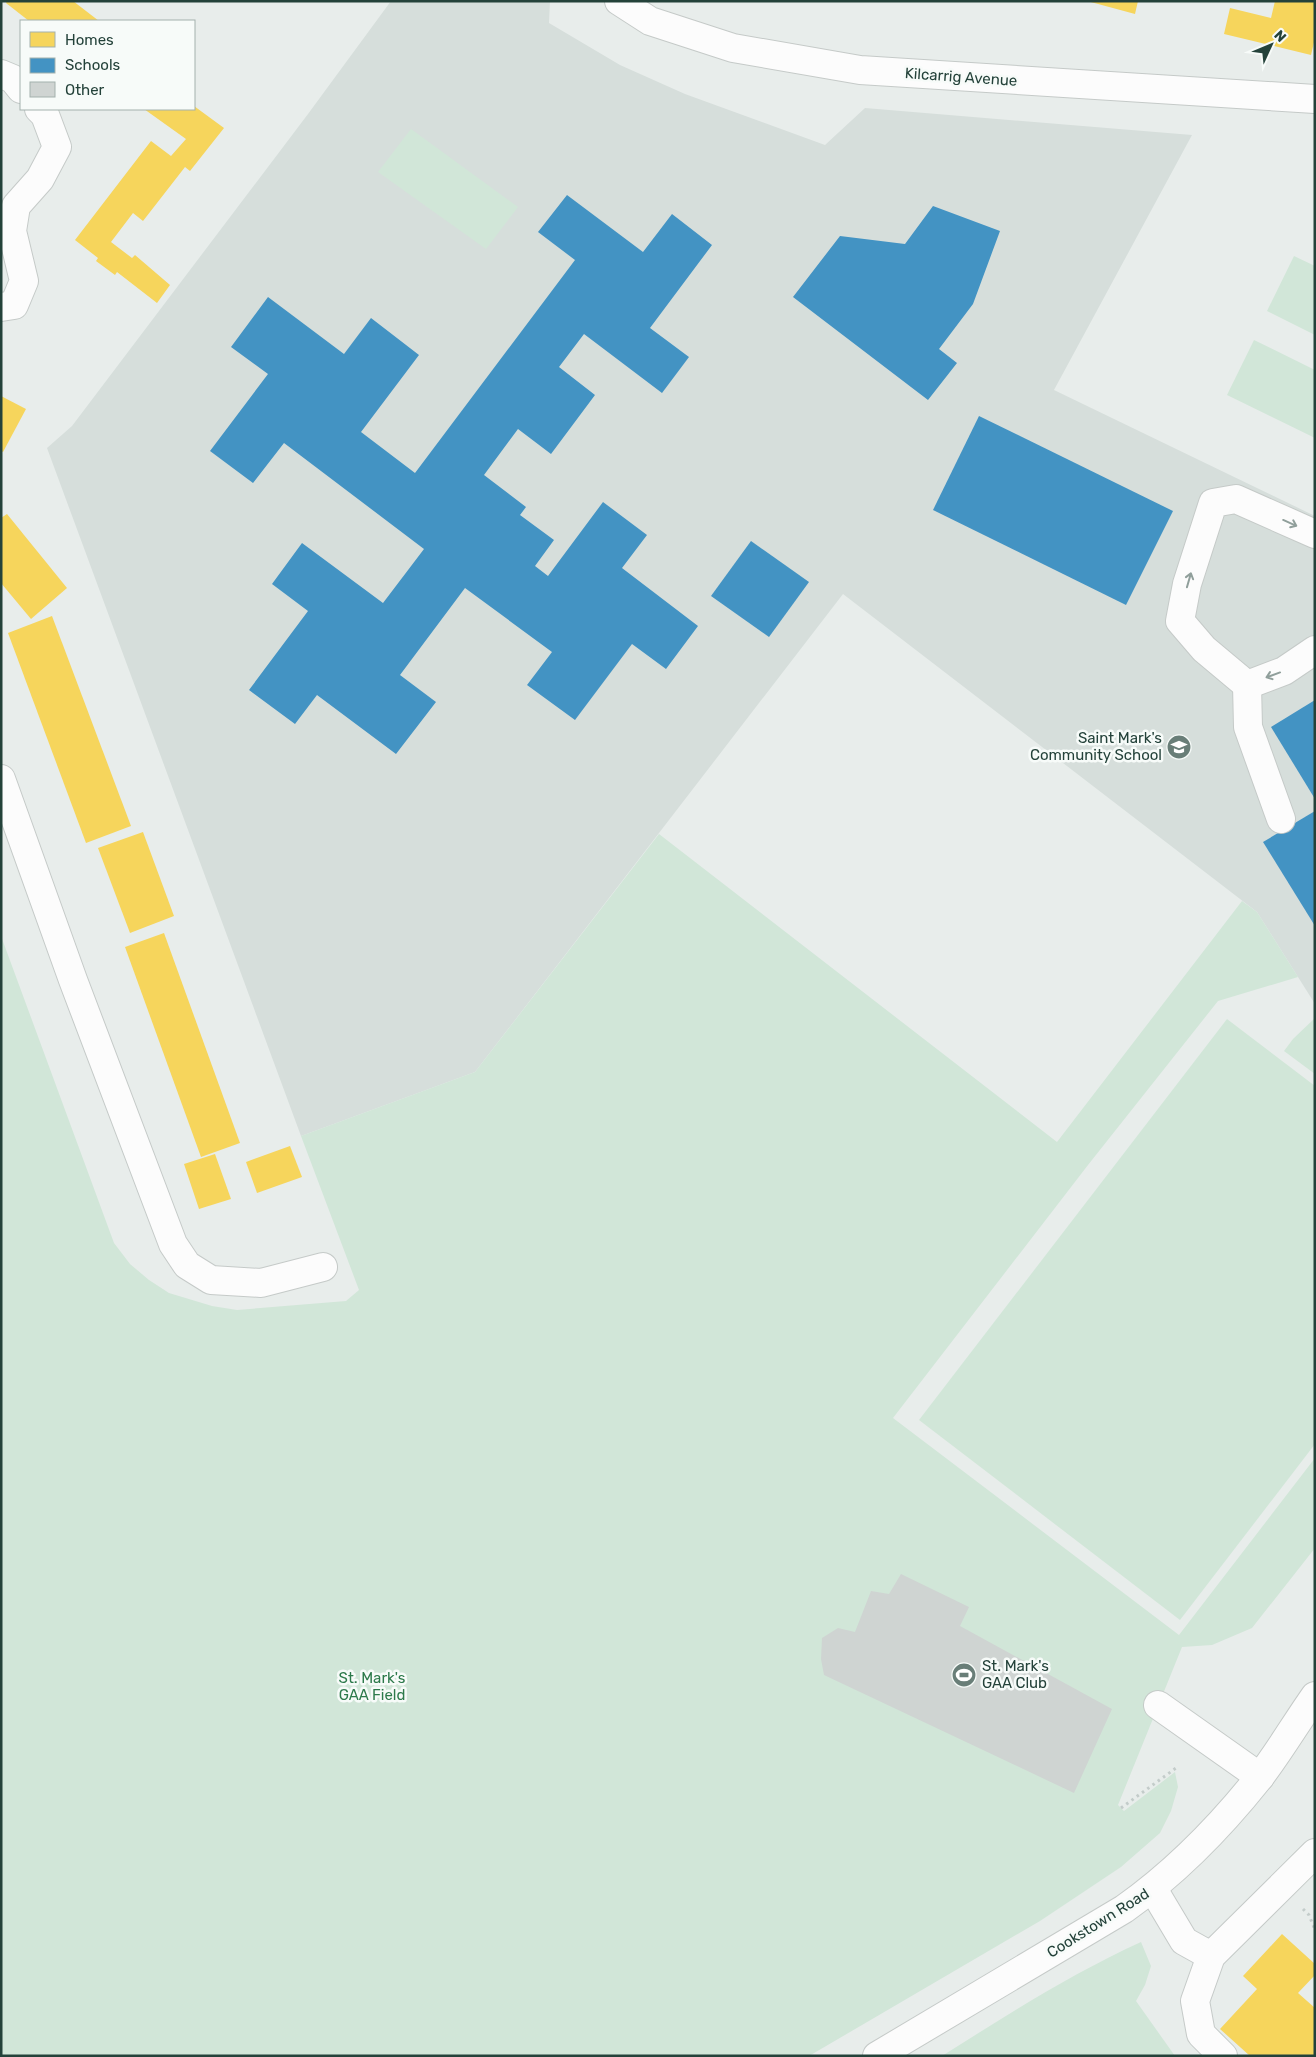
<svg xmlns="http://www.w3.org/2000/svg" width="1316" height="2057" viewBox="0 0 1316 2057" font-family="Rubik,sans-serif">
  <style>
    .built { fill: #d6dedb }
    .green { fill: #d1e6d8 }
    .homes { fill: #f6d55c }
    .schools { fill: #4393c3 }
    .building { fill: #cfd4d2 }
    .lines { fill: none; stroke-linecap: round; stroke-linejoin: round }
    .minor-casing { stroke: #c5cac8; stroke-width: 30 }
    .path { stroke: #c3ccca; stroke-width: 3; stroke-dasharray: 2.5 4; stroke-linecap: butt }
    .minor { stroke: #fcfcfc; stroke-width: 28 }
    .oneway { stroke: #909f9b }
    .labels { text-anchor: middle; dominant-baseline: central; stroke-width: 5; stroke-linejoin: round; paint-order: stroke }
    .street-label { font-size: 15px; fill: #24423a; stroke: #f7fbf9 }
    .poi-label { font-size: 15px; fill: #24423a; stroke: #f7fbf9; text-anchor: end }
    .park-label { font-size: 15px; fill: #2d7a4b; stroke: #f7fbf9 }
  </style>
  <rect width="100%" height="100%" fill="#e8edeb"/>
  <polygon class="built" points="391,1 550,1 549,23 620,65 685,94 825,145 865,108 1192,135 1054,390 1315,516 1315,1004 1257,912 843,594 475,1072 301,1136 47,448 72,426 308,114"/>
  <g class="green">
    <polygon points="411,129 518,207 486,249 378,172"/>
    <polygon points="1294,256 1315,266 1315,335 1267,311"/>
    <polygon points="1254,340 1315,370 1315,438 1227,395"/>
    <polygon points="659,834 1057,1142 1242,901 1257,912 1298,977 1218,1001 1088,1165 893,1418 1179,1635 1315,1458 1315,1548 1252,1628 1212,1645 1182,1647 1118,1805 1124,1811 1175,1772 1178,1787 1171,1811 1160,1833 1121,1867 1040,1921 809,2056 1,2056 1,936 114,1243 130,1264 149,1280 169,1293 212,1306 237,1310 346,1301 359,1290 301,1136 475,1072"/>
    <polygon points="1315,1018 1315,1074 1284,1051 1293,1039"/>
    <polygon points="1227,1019 1315,1086 1315,1444 1180,1620 919,1420"/>
    <path d="M1141,1942L1151,1966L1145,1985L1136,2001L1175,2056H942C1007,2015 1071,1974 1141,1942Z"/>
  </g>
  <g class="homes">
    <polygon points="7,1 73,1 99,21 29,21 6,3"/>
    <polygon points="1087,1 1138,1 1135,14"/>
    <polygon points="1275,1 1315,1 1315,38 1311,55 1224,34 1230,8 1271,18"/>
    <polygon points="194,106 224,128 190,171 185,167 143,221 133,213 111,242 132,258 135,255 170,285 157,303 117,272 115,275 96,261 98,258 75,240 151,141 171,156 186,139 144,109 194,109"/>
    <polygon points="1,396 26,409 3,452 1,451"/>
    <polygon points="7,514 67,588 31,619 1,583 1,518"/>
    <polygon points="52,616 131,826 86,843 8,633"/>
    <polygon points="143,832 174,916 130,933 98,848"/>
    <polygon points="164,933 240,1143 201,1157 125,947"/>
    <polygon points="290,1146 302,1177 257,1193 246,1162"/>
    <polygon points="215,1154 231,1199 199,1209 184,1164"/>
    <polygon points="1282,1934 1315,1964 1315,1975 1298,1993 1315,2008 1315,2056 1250,2056 1220,2029 1257,1989 1243,1976"/>
  </g>
  <g class="schools">
    <polygon points="567,195 643,252 672,214 712,245 650,328 689,357 662,393 584,334 559,367 595,395 551,454 518,429 484,475 526,507 520,515 554,540 535,566 548,576 603,502 647,535 622,568 698,626 666,669 632,644 575,720 527,685 552,652 465,588 400,675 436,702 396,754 317,695 295,724 249,690 308,611 272,584 302,543 383,603 424,549 284,443 253,483 210,451 268,374 231,347 268,297 344,354 371,318 419,355 361,432 415,473 575,260 538,232"/>
    <polygon points="933,206 1000,231 973,304 939,349 957,363 928,400 793,297 840,236 905,244"/>
    <polygon points="979,416 1173,511 1126,605 933,510"/>
    <polygon points="751,541 809,582 769,637 711,596"/>
    <polygon points="1315,700 1315,799 1271,727"/>
    <polygon points="1315,811 1315,926 1263,842"/>
  </g>
  <polygon class="building" points="901,1574 969,1607 960,1626 1112,1709 1074,1793 824,1675 821,1659 822,1638 838,1628 855,1632 871,1591 889,1594"/>
  <g class="lines">
    <defs>
      <g id="minor">
        <polyline points="619,1 650,21 733,48 860,70 1315,99"/>
        <polyline points="1,74 13,79 21,89"/>
        <polyline points="1,307 14,305 24,281 12,231 16,206 40,179 57,147 45,115 39,109"/>
        <polyline points="1315,534 1236,499 1213,503 1187,584 1180,621 1204,649 1247,685 1284,671 1315,650"/>
        <polyline points="1247,685 1248,727 1281,819"/>
        <polyline points="1,779 73,980 173,1244 187,1265 211,1280 261,1283 323,1267"/>
        <polyline points="1158,1705 1260,1777"/>
        <polyline points="1153,1889 1184,1941 1211,1956"/>
        <path d="M877,2056L1124,1909C1175,1873 1220,1827 1259,1778C1279,1752 1296,1723 1315,1696"/>
        <polyline points="1223,2056 1201,2034 1195,2001 1211,1956 1315,1853"/>
      </g>
    </defs>
    <use href="#minor" class="minor-casing"/>
    <g class="path">
      <polyline points="1121,1808 1176,1768"/>
      <polyline points="1303,1909 1309,1915 1315,1930"/>
    </g>
    <use href="#minor" class="minor"/>
  </g>
  <defs><path id="oneway-shaft" d="M-6 0H5M1.5-3L5.5 0L1.5 3" fill="none" stroke-width="1.6" stroke-linecap="round" stroke-linejoin="round" transform="scale(1.25)"/></defs>
  <g class="oneway">
    <use href="#oneway-shaft" transform="translate(1290 523) rotate(24)"/>
    <use href="#oneway-shaft" transform="translate(1189 580) rotate(-74)"/>
    <use href="#oneway-shaft" transform="translate(1273 675) rotate(160)"/>
  </g>
  <defs>
    <symbol id="school-disc" viewBox="-11 -11 22 22"><circle r="9.5" fill="#697e78" stroke="#f7fbf9"/><path d="M0-5L7-2L0 1L-7-2ZM-4 1L0 2.5L4 1V4Q0 6-4 4Z" fill="#fff"/></symbol>
    <symbol id="stadium-disc" viewBox="-11 -11 22 22"><circle r="9.5" fill="#697e78" stroke="#f7fbf9"/><path d="M0-5a6.5 5 0 1 0 0 10a6.5 5 0 1 0 0-10ZM-3.5-1.8h7v3.6h-7Z" fill="#fff"/></symbol>
  </defs>
  <g fill-rule="evenodd">
    <use href="#school-disc" x="1165" y="733" width="28" height="28"/>
    <use href="#stadium-disc" x="950" y="1661" width="28" height="28"/>
  </g>
  <g class="labels">
    <g class="street-label">
      <text transform="translate(961 77) rotate(4)">Kilcarrig Avenue</text>
      <text transform="translate(1098 1923) rotate(-32)">Cookstown Road</text>
    </g>
    <g class="poi-label">
      <text x="1162" y="738">Saint Mark's<tspan x="1162" dy="17">Community School</tspan></text>
      <text x="982" y="1666" text-anchor="start">St. Mark's<tspan x="982" dy="17">GAA Club</tspan></text>
    </g>
    <g class="park-label">
      <text x="372" y="1678">St. Mark's<tspan x="372" dy="17">GAA Field</tspan></text>
    </g>
  </g>
  <rect width="1316" height="2057" fill="none" stroke="#24423a" stroke-width="5"/>
  <rect x="20" y="20" width="175" height="90" fill="#f7fbf9" stroke="#a3b1ad"/>
  <rect x="30" y="32" width="25" height="15" fill="#f6d55c" stroke="#a3b1ad"/>
  <text x="65" y="45" font-size="15" fill="#24423a">Homes</text>
  <rect x="30" y="58" width="25" height="15" fill="#4393c3" stroke="#a3b1ad"/>
  <text x="65" y="70" font-size="15" fill="#24423a">Schools</text>
  <rect x="30" y="82" width="25" height="15" fill="#cfd4d2" stroke="#a3b1ad"/>
  <text x="65" y="95" font-size="15" fill="#24423a">Other</text>
  <g transform="translate(1271 45) rotate(46)" stroke="#f7fbf9" stroke-width="4" paint-order="stroke">
  <path d="M0-4L9 19L0 12L-9 19Z" fill="#24423a"/>
  <text y="-8" font-size="14" font-weight="bold" text-anchor="middle" fill="#24423a">N</text>
  </g>
</svg>
